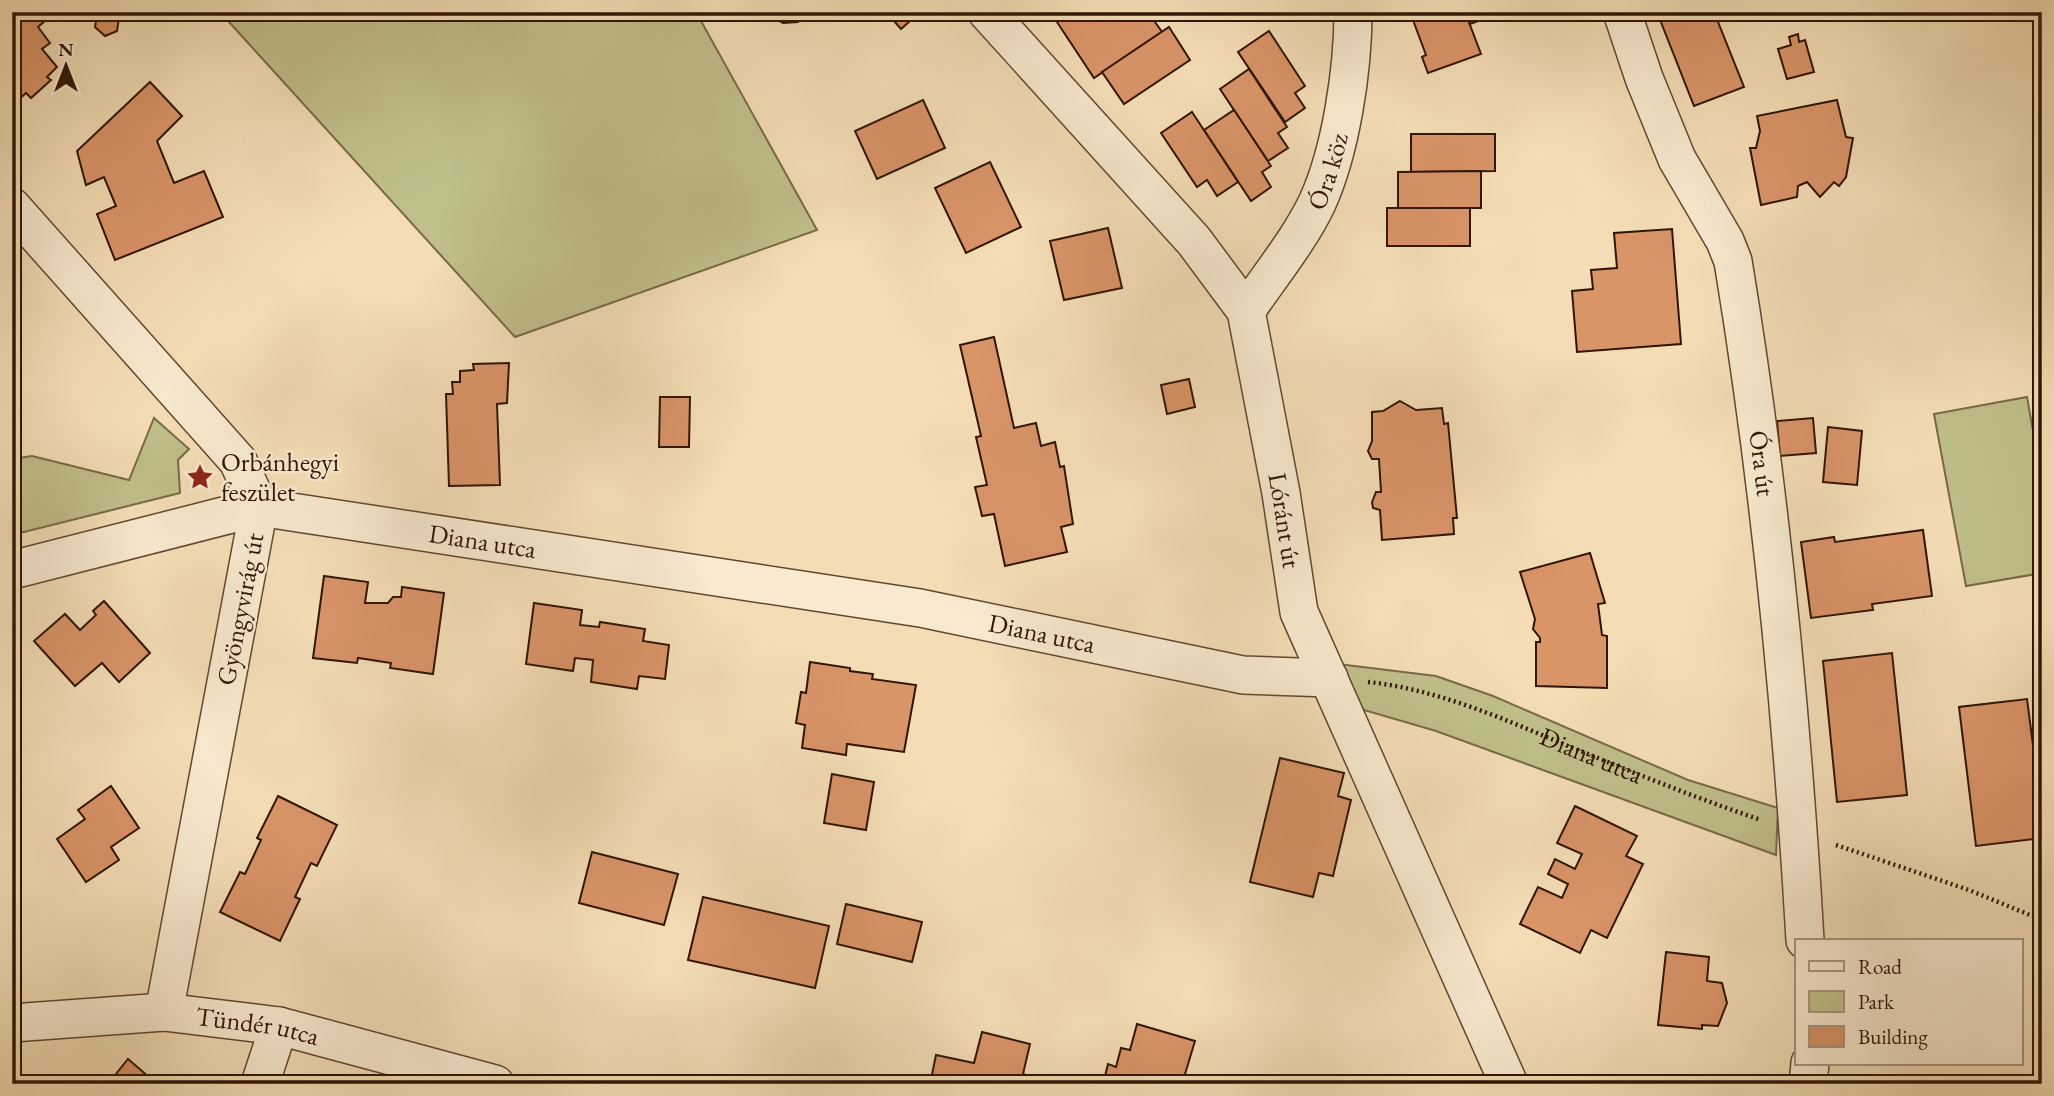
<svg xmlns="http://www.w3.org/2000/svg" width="2054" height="1096" viewBox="0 0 2054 1096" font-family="'EB Garamond',serif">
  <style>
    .green { fill: #c0bf8a; stroke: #786a48; stroke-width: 2 }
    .building { fill: #d99468; stroke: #301507; stroke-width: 2 }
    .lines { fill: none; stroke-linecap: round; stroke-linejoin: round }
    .minor-casing { stroke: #614732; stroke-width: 40 }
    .path { stroke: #301507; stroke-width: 4.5; stroke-dasharray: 2 3.5; stroke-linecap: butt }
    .minor { stroke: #f8e9cf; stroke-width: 37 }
    .labels { text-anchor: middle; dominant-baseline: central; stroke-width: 5; stroke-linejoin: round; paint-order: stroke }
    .street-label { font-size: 26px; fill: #301507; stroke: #f8e9cf }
    .poi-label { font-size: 26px; fill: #301507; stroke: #f8e9cf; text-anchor: start }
  </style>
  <rect width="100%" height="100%" fill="#f4ddb5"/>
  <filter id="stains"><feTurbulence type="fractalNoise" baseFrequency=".00286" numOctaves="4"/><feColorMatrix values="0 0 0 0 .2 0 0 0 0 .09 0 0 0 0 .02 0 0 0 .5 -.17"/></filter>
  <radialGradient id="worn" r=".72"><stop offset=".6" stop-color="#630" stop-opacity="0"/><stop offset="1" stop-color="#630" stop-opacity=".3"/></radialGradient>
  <g class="green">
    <polygon points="220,12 696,12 817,230 515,337"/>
    <polygon points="2027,397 2042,481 2042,573 1966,586 1934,414"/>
    <polygon points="154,418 189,449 178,460 180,493 12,535 12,459 32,456 129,480"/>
    <polygon points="1338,664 1436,676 1493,696 1688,780 1778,808 1776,855 1436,731 1357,708"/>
  </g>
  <g class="building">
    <polygon points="12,12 47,12 46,20 38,27 50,43 42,49 57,67 47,77 51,80 31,98 26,93 15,103 12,99"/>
    <polygon points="103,12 112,12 119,18 117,31 105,36 95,27 97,15"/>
    <polygon points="762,12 804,12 798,22 783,23"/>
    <polygon points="886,12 920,12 901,29"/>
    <polygon points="1065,12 1148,12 1162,32 1094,78 1055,19"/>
    <polygon points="1410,12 1465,12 1481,54 1428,73 1422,57 1426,55"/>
    <polygon points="1465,12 1503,12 1470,24"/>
    <polygon points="1657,12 1714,12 1744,87 1694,106"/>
    <polygon points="1169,27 1190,60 1124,104 1102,72"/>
    <polygon points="1269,31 1305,86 1295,93 1305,108 1285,122 1238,52"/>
    <polygon points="1798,34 1799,42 1805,40 1814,72 1787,79 1778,49 1791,45 1789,37"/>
    <polygon points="1249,69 1287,127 1278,133 1288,148 1268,161 1220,89"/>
    <polygon points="150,82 182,116 157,141 174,183 204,171 223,217 115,260 97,214 116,206 104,177 86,185 77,151"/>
    <polygon points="923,100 945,148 877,179 855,131"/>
    <polygon points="1837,100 1846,137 1853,138 1846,177 1839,186 1834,182 1820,197 1807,182 1798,186 1797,197 1761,205 1750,148 1756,148 1760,131 1757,116"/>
    <polygon points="1234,110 1271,166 1262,172 1271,187 1251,201 1204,130"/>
    <polygon points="1192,112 1238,182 1217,196 1207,180 1197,187 1161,133"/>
    <polygon points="1411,134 1495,134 1495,171 1411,172"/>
    <polygon points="990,162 1021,227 966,253 935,188"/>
    <polygon points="2042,165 2042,196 2033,171"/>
    <polygon points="1481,171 1481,208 1398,208 1398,172"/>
    <rect x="1387" y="208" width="83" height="38"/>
    <polygon points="1108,228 1122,288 1064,300 1050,241"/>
    <polygon points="1672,229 1681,344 1577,352 1572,291 1593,289 1591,270 1617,268 1614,233"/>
    <polygon points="994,337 1014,428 1036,423 1041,446 1055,442 1060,467 1064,466 1073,524 1061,527 1067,552 1005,566 994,514 982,516 975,487 987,485 976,437 981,436 960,345"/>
    <polygon points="509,363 507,403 497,404 500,485 449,486 446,394 453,394 452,382 460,382 460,371 474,370 473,364"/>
    <polygon points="1189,379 1195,407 1167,414 1161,385"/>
    <polygon points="660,397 690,397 689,447 659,447"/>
    <polygon points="1400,401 1416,410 1442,408 1444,424 1448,423 1457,518 1453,518 1454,534 1382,540 1380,510 1373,508 1372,502 1376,492 1381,492 1379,459 1372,459 1368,451 1372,441 1372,412 1383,411"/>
    <polygon points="1813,418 1816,453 1780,456 1777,421"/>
    <polygon points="1828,427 1862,431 1857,485 1823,482"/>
    <polygon points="1923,530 1932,596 1872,604 1873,610 1811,618 1801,542 1834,537 1835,542"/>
    <polygon points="1590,553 1605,603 1598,604 1602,635 1607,636 1607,688 1536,686 1536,642 1540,642 1540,638 1533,629 1535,619 1520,572"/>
    <polygon points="324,576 368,582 365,603 388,603 393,597 401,597 402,587 444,593 433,674 390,668 391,663 358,658 357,663 313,658"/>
    <polygon points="104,601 150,653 119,682 102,663 75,686 34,641 65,614 80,630 96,615 93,611"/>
    <polygon points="534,603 582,610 580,625 599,627 600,622 645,629 643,641 669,645 665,679 639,676 637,689 591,682 593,660 575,658 573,671 526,664"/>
    <polygon points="1892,653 1907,795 1837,802 1823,661"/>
    <polygon points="810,662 850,668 850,671 873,674 872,679 916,685 904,752 847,744 846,755 802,748 805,725 796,723 801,692 806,693"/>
    <polygon points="2027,699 2042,814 2042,838 1976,846 1959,707"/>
    <polygon points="1280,758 1344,773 1338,796 1351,800 1333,876 1319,873 1313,897 1250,882"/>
    <polygon points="832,774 874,782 866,830 824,823"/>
    <polygon points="111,786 139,828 111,847 119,860 86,882 57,839 85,819 78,810"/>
    <polygon points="278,796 337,825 317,866 311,863 295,897 300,899 280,941 220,912 240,872 245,874 261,840 257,838"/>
    <polygon points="1575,806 1637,836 1626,856 1643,864 1607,938 1591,930 1580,953 1520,924 1538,887 1562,898 1568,884 1548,874 1555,859 1575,869 1582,854 1557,843"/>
    <polygon points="592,852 678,874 664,925 579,903"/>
    <polygon points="703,897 829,926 815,988 688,960"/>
    <polygon points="846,904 922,922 912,962 837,944"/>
    <polygon points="1666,952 1709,957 1707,981 1722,983 1727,1003 1718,1026 1702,1025 1702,1029 1658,1025"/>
    <polygon points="1137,1024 1195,1041 1182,1084 1103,1084 1108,1064 1116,1067 1121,1048 1130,1050"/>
    <polygon points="982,1032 1030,1044 1023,1074 1026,1075 1024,1084 930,1084 936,1055 974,1063"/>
    <polygon points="128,1059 157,1084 108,1084"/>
  </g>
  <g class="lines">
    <defs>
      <g id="minor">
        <path id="s2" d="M987,12L1194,241L1246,311L1281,493L1299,612L1509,1084"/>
        <path id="s3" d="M1622,12L1644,78L1677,159L1725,241L1733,261C1770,485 1792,713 1805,940"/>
        <polyline points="12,207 238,461 259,507 164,1012"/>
        <path id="s4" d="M1246,311C1269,277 1300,239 1317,203C1341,151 1353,69 1353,12"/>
        <path id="s5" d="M12,570L259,507L920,608L1243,675L1329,678"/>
        <path id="s6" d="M12,1023L164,1012L279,1026L495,1084"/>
        <polyline points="260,1084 279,1026"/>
        <polyline points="1808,1084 1810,1063"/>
      </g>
    </defs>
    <use href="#minor" class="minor-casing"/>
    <g class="path">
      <path id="s1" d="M1368,682C1435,689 1499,717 1561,743C1627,770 1693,797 1761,820"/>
      <polyline points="1836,845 1969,890 2042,920"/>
    </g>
    <use href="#minor" class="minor"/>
  </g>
  <defs>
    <symbol id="sight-bare" viewBox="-9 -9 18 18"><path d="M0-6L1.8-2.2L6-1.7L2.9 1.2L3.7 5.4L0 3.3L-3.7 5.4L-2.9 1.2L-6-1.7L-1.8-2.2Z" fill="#8f2418" stroke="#f8e9cf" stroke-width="2.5" paint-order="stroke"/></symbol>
  </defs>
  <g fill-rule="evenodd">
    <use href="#sight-bare" x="181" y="458" width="38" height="38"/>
  </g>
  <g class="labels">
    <g class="street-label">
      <text stroke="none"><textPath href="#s4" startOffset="163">Óra köz</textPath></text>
      <text stroke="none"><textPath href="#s3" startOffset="478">Óra út</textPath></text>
      <text stroke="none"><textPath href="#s2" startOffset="609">Lóránt út</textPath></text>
      <text stroke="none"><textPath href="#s5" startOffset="481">Diana utca</textPath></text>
      <text transform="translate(240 609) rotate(-79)">Gyöngyvirág út</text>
      <text stroke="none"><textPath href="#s5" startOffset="1048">Diana utca</textPath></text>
      <text stroke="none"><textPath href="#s1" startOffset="236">Diana utca</textPath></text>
      <text stroke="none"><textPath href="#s6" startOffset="247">Tündér utca</textPath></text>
    </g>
    <g class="poi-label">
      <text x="221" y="462">Orbánhegyi<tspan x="221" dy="30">feszület</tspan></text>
    </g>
  </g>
  <rect width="2054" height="1096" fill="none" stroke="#f4ddb5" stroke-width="42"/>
  <rect x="14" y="14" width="2026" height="1068" fill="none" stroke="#301507" stroke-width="3.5"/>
  <rect x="21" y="21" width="2012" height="1054" fill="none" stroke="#301507" stroke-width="2"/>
  <rect x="1795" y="939" width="228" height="126" fill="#f8e9cf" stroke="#a8947f" stroke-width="2"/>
  <rect x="1809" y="961" width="35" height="10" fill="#f8e9cf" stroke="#a8947f" stroke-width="2"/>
  <text x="1858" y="974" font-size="21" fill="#301507">Road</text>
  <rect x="1809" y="991" width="35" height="21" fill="#c0bf8a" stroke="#a8947f" stroke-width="2"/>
  <text x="1858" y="1009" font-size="21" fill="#301507">Park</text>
  <rect x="1809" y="1026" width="35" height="21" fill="#d99468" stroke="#a8947f" stroke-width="2"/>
  <text x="1858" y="1044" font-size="21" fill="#301507">Building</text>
  <g transform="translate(66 66)" stroke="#f8e9cf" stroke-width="5" paint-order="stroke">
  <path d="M0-5L12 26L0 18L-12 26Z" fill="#301507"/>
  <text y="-10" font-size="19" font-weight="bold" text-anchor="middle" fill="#301507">N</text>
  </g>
  <rect width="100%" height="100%" filter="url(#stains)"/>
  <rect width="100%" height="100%" fill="url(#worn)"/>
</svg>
